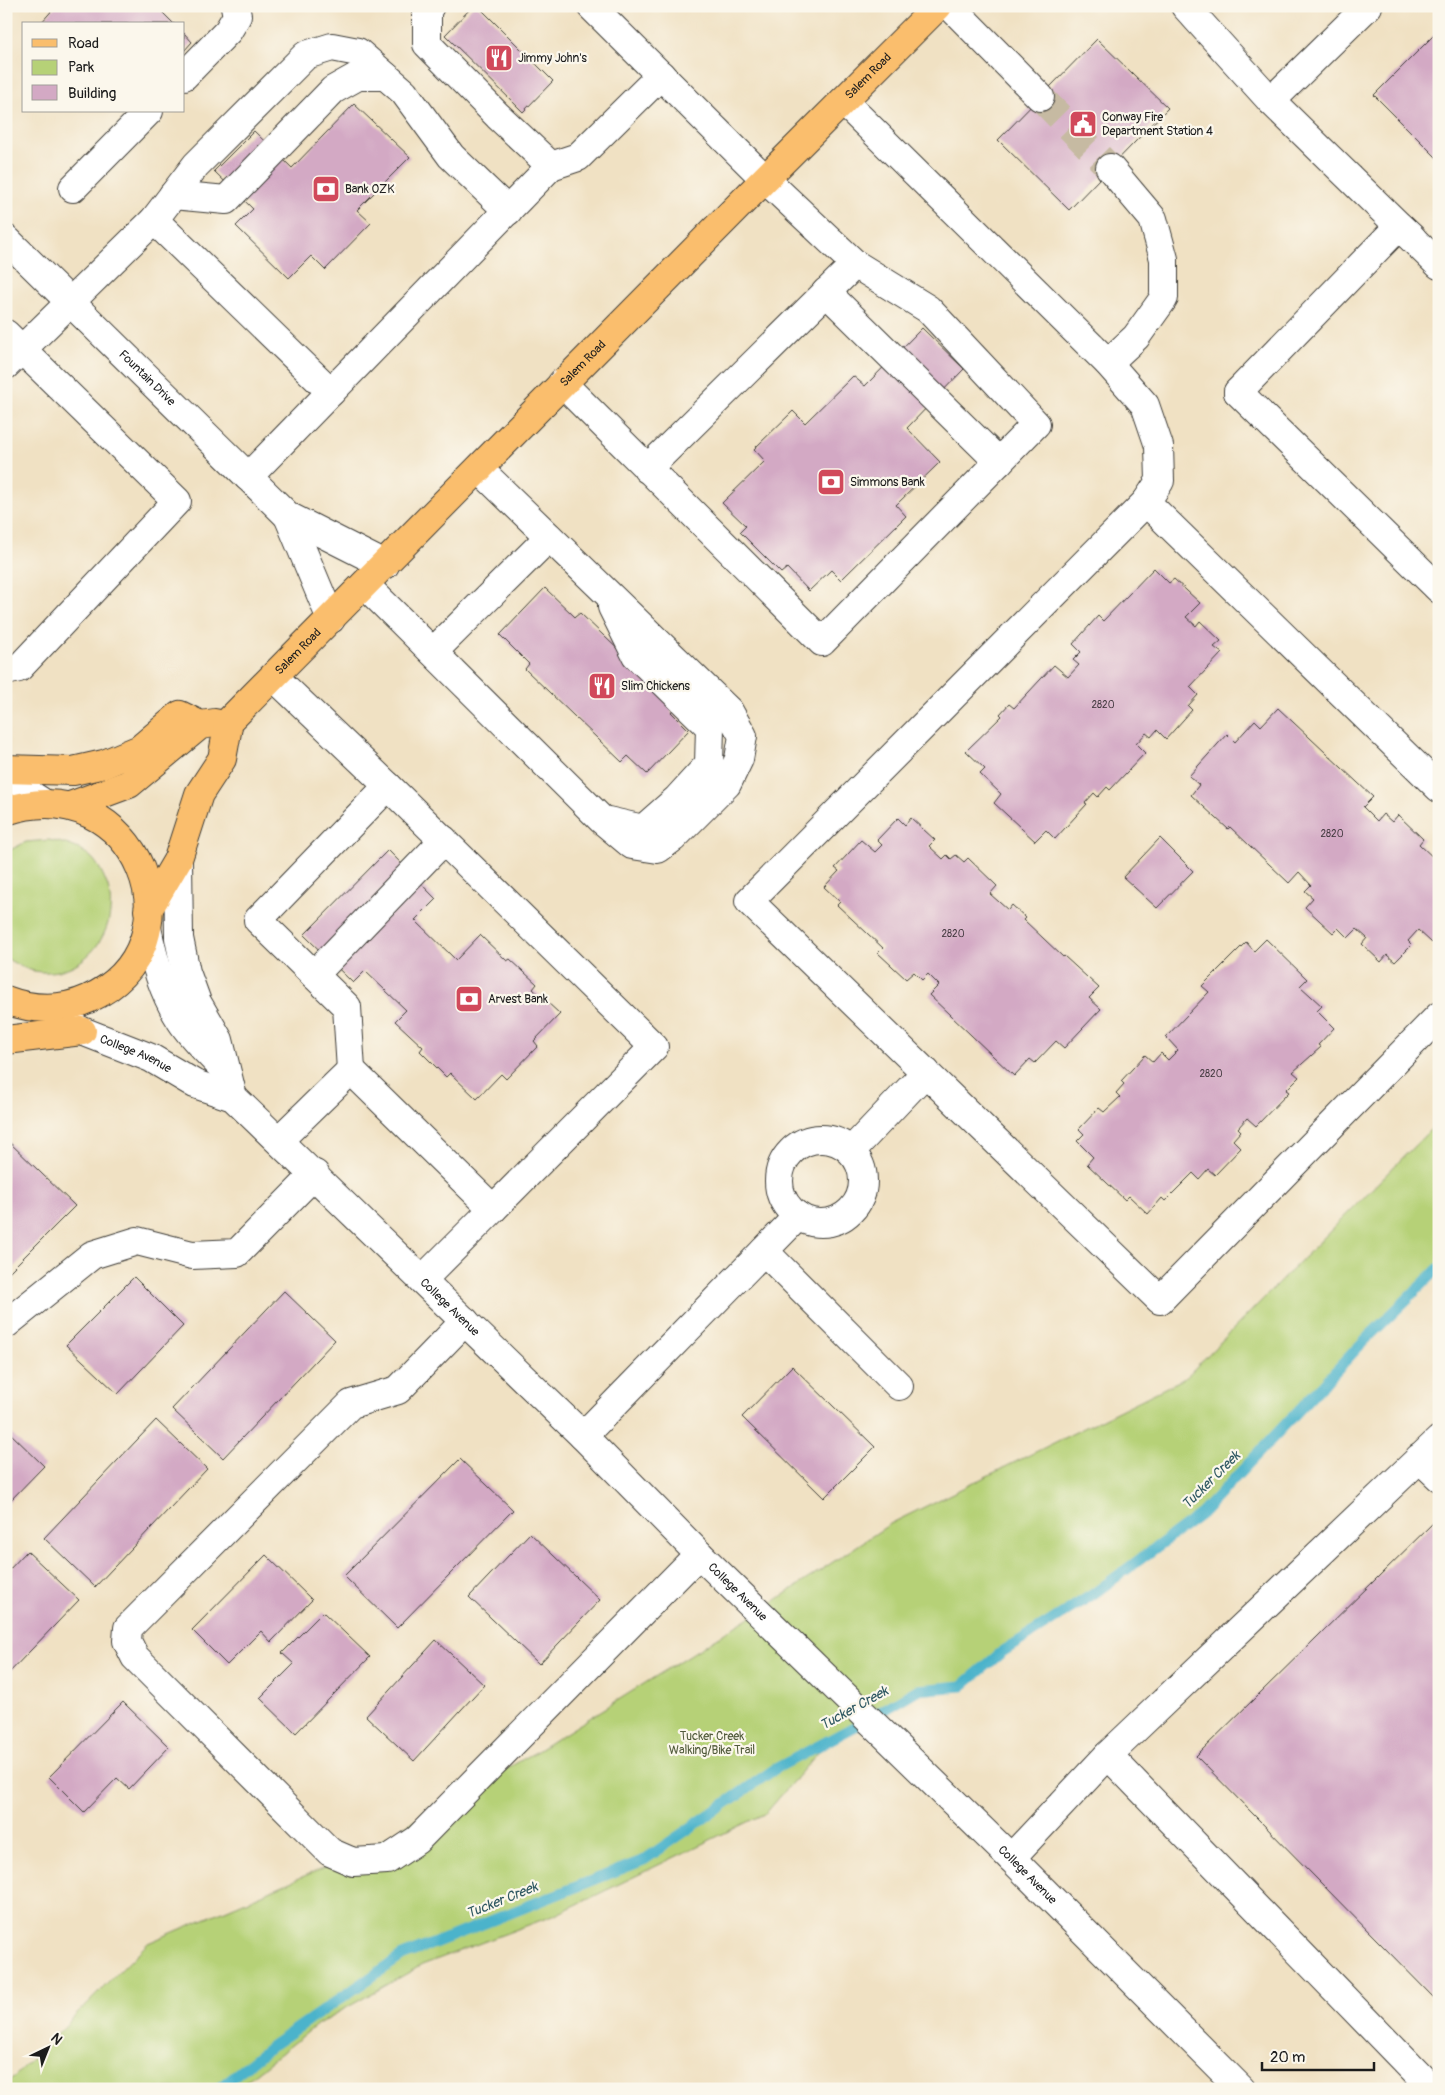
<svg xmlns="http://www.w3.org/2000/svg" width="1445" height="2095" viewBox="0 0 1445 2095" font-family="Pangolin,sans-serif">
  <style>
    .green { fill: #b6d177; stroke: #69764a }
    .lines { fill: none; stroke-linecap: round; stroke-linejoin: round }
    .stream { stroke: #4cb3cb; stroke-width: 11 }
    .building { fill: #d3a9c4 }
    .minor-tunnel { stroke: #c6baa2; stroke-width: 28; stroke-dasharray: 28 14; stroke-linecap: butt }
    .minor-casing { stroke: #3c3a35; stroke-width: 30 }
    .major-casing { stroke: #3c3a35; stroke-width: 30 }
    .minor { stroke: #fff; stroke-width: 28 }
    .major { stroke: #fabe6d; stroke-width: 28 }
    .labels { text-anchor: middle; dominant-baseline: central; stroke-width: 4.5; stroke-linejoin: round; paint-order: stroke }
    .number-label { font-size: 10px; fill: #4a3f46 }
    .poi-label { font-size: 12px; fill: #1c1c1c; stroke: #fbf7ec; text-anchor: start }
    .street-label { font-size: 12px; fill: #1c1c1c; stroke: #fbf7ec }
    .park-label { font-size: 12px; fill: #525b3c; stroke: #fbf7ec }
    .water-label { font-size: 14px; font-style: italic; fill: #2f5862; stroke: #fbf7ec }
  </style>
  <rect width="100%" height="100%" fill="#fbf7ec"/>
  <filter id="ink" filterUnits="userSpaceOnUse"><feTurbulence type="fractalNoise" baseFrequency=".02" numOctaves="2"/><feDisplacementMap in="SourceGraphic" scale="10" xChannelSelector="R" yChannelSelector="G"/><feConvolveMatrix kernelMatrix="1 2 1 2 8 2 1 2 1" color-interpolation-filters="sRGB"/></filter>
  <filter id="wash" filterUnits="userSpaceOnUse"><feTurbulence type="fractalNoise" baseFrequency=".0096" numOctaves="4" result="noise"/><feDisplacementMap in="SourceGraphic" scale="20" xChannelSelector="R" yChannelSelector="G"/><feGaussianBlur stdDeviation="1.12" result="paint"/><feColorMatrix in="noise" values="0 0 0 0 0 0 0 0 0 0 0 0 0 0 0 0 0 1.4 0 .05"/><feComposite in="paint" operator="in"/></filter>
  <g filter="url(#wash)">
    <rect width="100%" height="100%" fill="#f0e1c3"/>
    <g class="green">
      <path d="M49,840C64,843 79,847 91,857C99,865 104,876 108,887C120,929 87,975 41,972C28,971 17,965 6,958V852L26,842Z"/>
      <polygon points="1439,1121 1439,1268 1363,1342 1201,1514 1092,1595 1002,1652 962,1686 917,1690 822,1748 766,1813 555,1915 422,1965 318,2024 236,2089 6,2089 6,2085 148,1943 358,1853 534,1753 758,1612 890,1524 1185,1378"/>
    </g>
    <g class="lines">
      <polyline class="stream" points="218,2089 270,2047 402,1956 644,1860 775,1769 865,1721 917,1690 962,1686 1002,1652 1092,1595 1201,1514 1363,1342 1439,1268"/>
    </g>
    <g id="blocks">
      <g class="building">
        <polygon points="56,6 156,6 174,24 40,24"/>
        <polygon points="473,6 478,6 553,81 523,112 445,35"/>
        <polygon points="1439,30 1439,160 1374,95"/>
        <polygon points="184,33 192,42 184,51"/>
        <polygon points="1097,39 1168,108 1069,210 998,140"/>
        <polygon points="354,104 410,157 357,210 371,223 325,270 311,256 289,278 236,226 253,209 214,171 254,131 292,168"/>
        <polygon points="922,328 964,369 907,428 940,462 896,505 906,516 841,580 831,570 809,591 787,568 781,573 740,532 746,526 722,503 765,461 754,449 793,411 805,423 853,376 865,386"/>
        <polygon points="1154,568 1169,583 1174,579 1200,603 1186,617 1196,626 1200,621 1221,641 1214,647 1222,653 1190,687 1198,695 1188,706 1192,710 1166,739 1157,730 1151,737 1146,733 1136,744 1145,753 1110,790 1107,787 1098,797 1094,793 1085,803 1087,804 1055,839 1046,830 1035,841 994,803 1001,794 980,774 985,769 966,751 1002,716 1000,714 1009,704 1014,708 1054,665 1068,677 1079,665 1073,660 1081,652 1073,644 1098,616 1103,621"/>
        <polygon points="545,588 575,617 580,613 628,659 679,703 671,712 689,730 647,774 628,756 622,762 525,669 529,664 500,635"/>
        <polygon points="1278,708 1373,797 1363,807 1377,821 1383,814 1392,822 1398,815 1423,839 1419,844 1439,863 1439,935 1432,943 1418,930 1408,941 1412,945 1395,962 1387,955 1381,962 1362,944 1367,938 1357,929 1348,938 1338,928 1333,933 1305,907 1313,898 1305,891 1311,885 1299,872 1289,883 1230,827 1228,829 1191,795 1199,785 1189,776 1227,734 1235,742 1255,720 1261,726"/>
        <polygon points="898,818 905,825 911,818 935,840 929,846 943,859 947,855 951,859 956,855 964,862 968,858 997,886 990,894 1008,910 1012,905 1026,918 1024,920 1063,957 1064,956 1099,988 1089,998 1101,1009 1064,1048 1056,1041 1035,1063 1030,1059 1014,1076 929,995 939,985 928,974 922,980 914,972 906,979 878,953 883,948 837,905 840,902 824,887 839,871 835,868 861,840 875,852 882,845 877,840"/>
        <polygon points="1160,838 1193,871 1157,908 1123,877"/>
        <polygon points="388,850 436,899 415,920 456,960 480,935 507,961 510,959 537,984 533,989 560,1014 534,1041 538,1046 506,1079 501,1074 477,1099 450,1073 446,1077 420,1051 423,1047 395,1021 406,1010 365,971 353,983 304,935"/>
        <polygon points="1266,939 1307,979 1300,986 1322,1006 1317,1011 1334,1028 1318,1045 1321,1047 1293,1072 1299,1077 1286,1090 1289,1092 1256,1126 1247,1118 1238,1128 1241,1131 1233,1140 1241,1148 1215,1175 1208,1169 1199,1179 1193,1173 1165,1201 1162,1198 1148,1214 1129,1196 1125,1200 1087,1164 1093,1157 1077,1141 1084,1134 1079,1129 1099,1108 1104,1112 1120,1097 1116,1093 1124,1084 1121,1081 1145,1055 1153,1062 1161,1053 1168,1060 1178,1050 1166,1037 1209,992 1202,986 1246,942 1254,951"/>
        <polygon points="6,1139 75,1206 6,1275"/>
        <polygon points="134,1277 183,1326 118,1394 66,1345"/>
        <polygon points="284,1291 335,1340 223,1458 172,1409"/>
        <polygon points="792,1366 875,1447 824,1498 742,1417"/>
        <polygon points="156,1420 207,1469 95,1587 44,1538"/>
        <polygon points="6,1429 44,1466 6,1505"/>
        <polygon points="460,1459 513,1510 397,1628 344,1576"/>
        <polygon points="1437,1519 1439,1520 1439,2003 1196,1756"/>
        <polygon points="530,1533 600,1600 539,1664 469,1597"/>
        <polygon points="27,1551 79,1600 6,1676 6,1573"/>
        <polygon points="266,1555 312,1600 271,1642 261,1631 227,1665 192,1630"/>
        <polygon points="323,1612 370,1657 296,1733 260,1698 294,1664 282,1653"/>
        <polygon points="436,1640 484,1685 414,1761 366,1716"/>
        <polygon points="123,1702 169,1747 129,1789 117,1778 84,1812 49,1777"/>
      </g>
    </g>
  </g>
  <g filter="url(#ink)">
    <use href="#blocks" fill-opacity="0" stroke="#3c3a35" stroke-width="1"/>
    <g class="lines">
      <polyline class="minor-tunnel" points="1040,97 1110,168"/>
      <defs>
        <g id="minor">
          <polyline points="430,6 427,11 427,44 498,116 551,166"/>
          <polyline points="950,6 1040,97"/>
          <polyline points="1185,6 1271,101 1439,265"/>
          <polyline points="184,76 228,31 237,16 235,6"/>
          <polyline points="843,101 1108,363 1145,405 1159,446 1160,481 1146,502 749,901 1160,1300 1439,1016"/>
          <polyline points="1271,101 1368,6"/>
          <polyline points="73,188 149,111"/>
          <polyline points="173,195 226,200 333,90 358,76 385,76"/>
          <polyline points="154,220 331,392"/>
          <path id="s1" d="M6,239L288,516L385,565"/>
          <polyline points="826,292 999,462"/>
          <polyline points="6,334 177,501 19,668 6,671"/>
          <polyline points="1108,363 1136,337 1164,298 1164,259 1153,219 1110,168"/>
          <polyline points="6,365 154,220 196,165 306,55 332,47 358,52 404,92 451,156 508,211"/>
          <polyline points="562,383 822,642 1036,424 928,309 855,264 765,179 591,6"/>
          <polyline points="1238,392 1399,226 1412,238"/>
          <polyline points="1238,392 1439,589"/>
          <polyline points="647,469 855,264"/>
          <polyline points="248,477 551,166 578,157 661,75"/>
          <polyline points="1146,502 1439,788"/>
          <polyline points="288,516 331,619"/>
          <polyline points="365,585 602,820 632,845 658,849 673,838 727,784 739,759 743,736 729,711 479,469"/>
          <polyline points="433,652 549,537"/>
          <polyline points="274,677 388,786 258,920 347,1007 351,1070"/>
          <polyline points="6,779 42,802"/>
          <polyline points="388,786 654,1047 493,1209"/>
          <polyline points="608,821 643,829 677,799 709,764 710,727 636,655 612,607"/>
          <polyline points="178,859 179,938 186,972 197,1002 219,1040 233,1097"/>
          <path d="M147,928C154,961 163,993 181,1021C192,1038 208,1053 222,1067"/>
          <polyline points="314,975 444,840"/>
          <path id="s2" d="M61,1020L82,1031L151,1058L195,1084L233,1097L583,1436L699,1554L1011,1858L1241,2089"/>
          <circle cx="821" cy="1181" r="42"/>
          <polyline points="279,1140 351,1070 493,1209 422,1280"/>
          <polyline points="851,1151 926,1072"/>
          <polyline points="764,1251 899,1386"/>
          <polyline points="465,1321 398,1390 351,1404 128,1628 127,1641 135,1657 330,1852 353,1862 387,1860 417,1840 699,1554"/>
          <polyline points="6,1324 92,1255 137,1241 192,1255 237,1253 315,1174"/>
          <polyline points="583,1436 798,1216"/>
          <polyline points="1419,1458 1439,1477"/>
          <polyline points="1108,1755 1432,2089"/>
          <polyline points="1011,1858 1108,1755 1439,1440"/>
        </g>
        <g id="major">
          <polyline points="6,769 73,771 104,764 140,749 180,715 200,725"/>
          <polyline points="70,806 129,784 200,725 215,723"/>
          <path d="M6,811C136,767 207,945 88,999C62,1011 32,1010 6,1000"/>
          <path id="s3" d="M148,910L178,859L199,794L222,759L229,721L765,179L938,6"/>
          <polyline points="6,1040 82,1031"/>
        </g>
      </defs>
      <use href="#minor" class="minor-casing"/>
      <use href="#major" class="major-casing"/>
      <use href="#minor" class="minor"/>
      <use href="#major" class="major"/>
    </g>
  </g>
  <defs>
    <symbol id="restaurant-square" viewBox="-11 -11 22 22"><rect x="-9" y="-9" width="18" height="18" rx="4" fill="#d1495b" stroke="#fbf7ec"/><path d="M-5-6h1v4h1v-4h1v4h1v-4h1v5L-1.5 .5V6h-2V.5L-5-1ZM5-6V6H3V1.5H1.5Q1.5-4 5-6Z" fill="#fff"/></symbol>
    <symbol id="civic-square" viewBox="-11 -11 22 22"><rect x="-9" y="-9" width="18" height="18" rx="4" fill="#d1495b" stroke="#fbf7ec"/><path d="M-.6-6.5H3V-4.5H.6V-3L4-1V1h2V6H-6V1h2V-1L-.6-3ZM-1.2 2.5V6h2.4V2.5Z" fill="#fff"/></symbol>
    <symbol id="bank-square" viewBox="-11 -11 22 22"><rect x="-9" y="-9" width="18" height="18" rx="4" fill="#d1495b" stroke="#fbf7ec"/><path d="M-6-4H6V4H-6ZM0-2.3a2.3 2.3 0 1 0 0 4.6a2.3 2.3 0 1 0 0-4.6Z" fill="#fff"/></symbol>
  </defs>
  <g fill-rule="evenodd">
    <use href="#restaurant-square" x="483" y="42" width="32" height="32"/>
    <use href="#civic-square" x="1067" y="108" width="32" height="32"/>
    <use href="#bank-square" x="310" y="173" width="32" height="32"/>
    <use href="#bank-square" x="815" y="466" width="32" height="32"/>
    <use href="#restaurant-square" x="586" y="670" width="32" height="32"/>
    <use href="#bank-square" x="453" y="983" width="32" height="32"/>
  </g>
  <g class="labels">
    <g class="number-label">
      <text x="1103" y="705">2820</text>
      <text x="1332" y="834">2820</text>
      <text x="953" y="934">2820</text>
      <text x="1211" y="1074">2820</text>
    </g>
    <g class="poi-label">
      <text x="518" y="58">Jimmy John's</text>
      <text x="1102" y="117">Conway Fire<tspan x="1102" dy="14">Department Station 4</tspan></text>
      <text x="345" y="189">Bank OZK</text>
      <text x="850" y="482">Simmons Bank</text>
      <text x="621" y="686">Slim Chickens</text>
      <text x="488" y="999">Arvest Bank</text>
    </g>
    <g class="street-label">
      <text stroke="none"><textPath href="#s3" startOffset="1116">Salem Road</textPath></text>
      <text stroke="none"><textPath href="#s3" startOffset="711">Salem Road</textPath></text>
      <text stroke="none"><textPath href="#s1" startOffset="198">Fountain Drive</textPath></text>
      <text stroke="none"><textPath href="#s3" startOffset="306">Salem Road</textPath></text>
      <text stroke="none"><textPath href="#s2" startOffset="82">College Avenue</textPath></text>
      <text stroke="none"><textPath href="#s2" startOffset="491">College Avenue</textPath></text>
      <text stroke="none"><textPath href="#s2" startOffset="896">College Avenue</textPath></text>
      <text stroke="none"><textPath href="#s2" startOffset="1301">College Avenue</textPath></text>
    </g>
    <g class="park-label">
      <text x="712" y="1736">Tucker Creek<tspan x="712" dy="14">Walking/Bike Trail</tspan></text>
    </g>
    <g class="water-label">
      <text transform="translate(1211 1480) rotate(-45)">Tucker Creek</text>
      <text transform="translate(854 1708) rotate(-29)">Tucker Creek</text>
      <text transform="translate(502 1900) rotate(-22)">Tucker Creek</text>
    </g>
  </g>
  <rect width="1445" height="2095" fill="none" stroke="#fbf7ec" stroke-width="25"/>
  <rect x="22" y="22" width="162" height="90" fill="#fbf7ec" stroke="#a29f99"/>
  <rect x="32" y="39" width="25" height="8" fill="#fabe6d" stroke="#a29f99"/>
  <text x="68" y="48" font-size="15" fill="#1c1c1c">Road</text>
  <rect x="32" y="60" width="25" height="15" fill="#b6d177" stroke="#a29f99"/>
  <text x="68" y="72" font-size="15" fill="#1c1c1c">Park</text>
  <rect x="32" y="85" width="25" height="15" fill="#d3a9c4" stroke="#a29f99"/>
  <text x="68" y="98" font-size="15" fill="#1c1c1c">Building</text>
  <g transform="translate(48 2048) rotate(43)" stroke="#fbf7ec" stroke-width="4" paint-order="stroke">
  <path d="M0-4L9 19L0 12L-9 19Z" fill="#1c1c1c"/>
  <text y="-8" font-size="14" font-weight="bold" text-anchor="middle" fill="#1c1c1c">N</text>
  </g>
  <path d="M1262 2062v8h112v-8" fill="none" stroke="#1c1c1c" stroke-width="2.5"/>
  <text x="1270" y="2062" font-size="15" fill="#1c1c1c" stroke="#fbf7ec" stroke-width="4" paint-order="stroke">20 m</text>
</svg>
